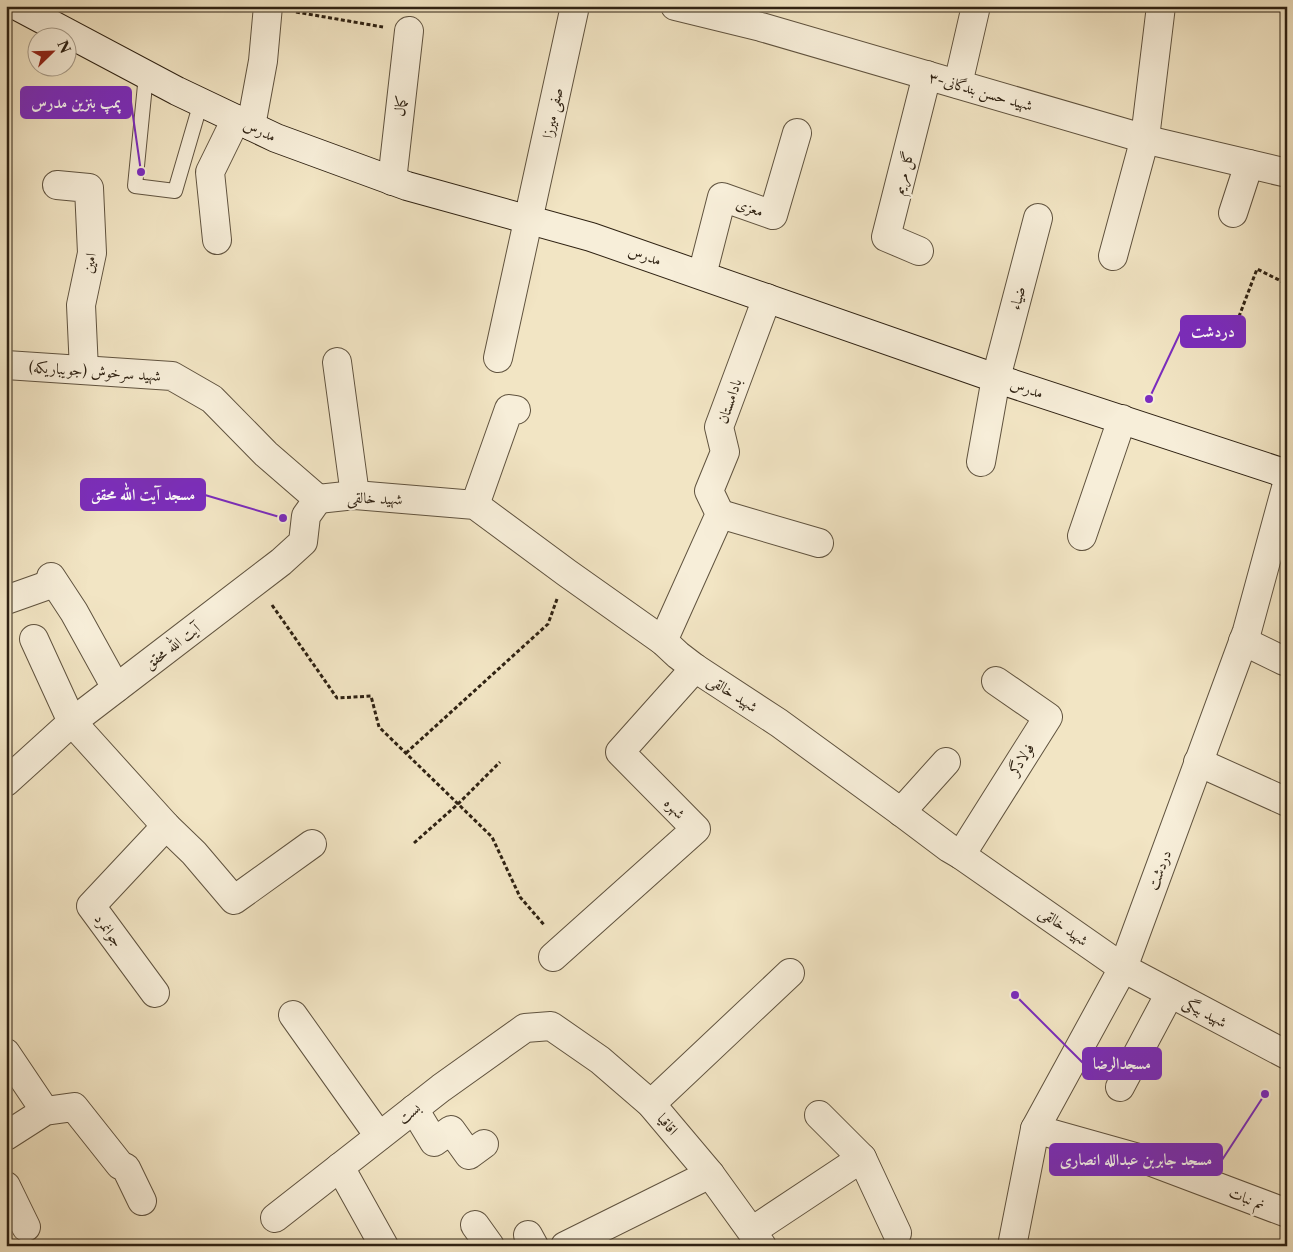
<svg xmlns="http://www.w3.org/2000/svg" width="1293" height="1252" viewBox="0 0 1293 1252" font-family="'Libre Caslon Text',Amiri,serif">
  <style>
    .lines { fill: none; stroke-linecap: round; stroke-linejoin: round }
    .service-casing { stroke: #60533f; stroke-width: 16 }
    .minor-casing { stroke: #60533f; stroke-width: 30 }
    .tertiary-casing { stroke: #60533f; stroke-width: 30 }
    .secondary-casing { stroke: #2f2213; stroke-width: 30 }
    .path { stroke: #2f2213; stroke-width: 3; stroke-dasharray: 4 2.5; stroke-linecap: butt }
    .service { stroke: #f7eed9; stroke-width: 14 }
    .minor { stroke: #f7eed9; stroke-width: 28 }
    .tertiary { stroke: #f7eed9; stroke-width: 28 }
    .secondary { stroke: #f7eed9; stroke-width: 28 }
    .labels { text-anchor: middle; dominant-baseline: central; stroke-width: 4.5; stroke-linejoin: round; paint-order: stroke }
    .street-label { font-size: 15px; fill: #2f2213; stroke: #f7eed9 }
    .leader { fill: none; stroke: #7b2cbf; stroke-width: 2 }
    .callout-dot { fill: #7b2cbf; stroke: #f7eed9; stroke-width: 2 }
    .callout { fill: #7b2cbf; stroke: #7b2cbf; stroke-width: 2 }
    .callout-label { font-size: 16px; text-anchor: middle; font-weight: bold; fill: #fff }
  </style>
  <rect width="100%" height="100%" fill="#f2e5c4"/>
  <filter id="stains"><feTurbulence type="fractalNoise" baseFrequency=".004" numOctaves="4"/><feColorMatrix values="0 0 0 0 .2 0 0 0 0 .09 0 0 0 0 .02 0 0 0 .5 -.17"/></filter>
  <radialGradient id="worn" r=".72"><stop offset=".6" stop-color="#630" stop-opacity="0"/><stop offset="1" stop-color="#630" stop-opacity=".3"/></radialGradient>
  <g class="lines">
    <defs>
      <polyline id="service" points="146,75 135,186 175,191 201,102"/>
      <g id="minor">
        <polyline points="675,6 761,27 1156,142 1287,173"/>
        <polyline points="958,84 976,6"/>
        <polyline points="251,126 263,61 268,6"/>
        <polyline points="392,181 409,31"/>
        <polyline points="57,185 89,188 92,253 81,305 84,370"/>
        <polyline points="1233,213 1249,164"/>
        <polyline points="217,240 210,172 236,119"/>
        <polyline points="919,251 886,237 927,75"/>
        <polyline points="1113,256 1145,138 1161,6"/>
        <polyline points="702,275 722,197 773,215 797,133"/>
        <polyline points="498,358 575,6"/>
        <polyline points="337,362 355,495"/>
        <polyline points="6,365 172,376 212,399 266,454 318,499"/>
        <polyline points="981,462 996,378 1038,218"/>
        <polyline points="318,499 355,495 475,505 567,573 663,641 678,655 695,668 779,723 901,812 949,848 961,855 1123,968 1287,1055"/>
        <polyline points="475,505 509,409 516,410"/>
        <polyline points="720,514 819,543"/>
        <polyline points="1082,536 1122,419"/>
        <polyline points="51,577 74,612 116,688"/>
        <polyline points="6,600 54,583"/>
        <polyline points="34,639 72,722 166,826 194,853 234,900 312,844"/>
        <polyline points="663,641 720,514 709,491 725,452 719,427 767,298"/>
        <polyline points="1243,641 1284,661"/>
        <polyline points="1198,762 1287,802"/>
        <polyline points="6,782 72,722 281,562 303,542 306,516 318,499"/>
        <polyline points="901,812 946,762"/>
        <polyline points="961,855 1048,717 996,681"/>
        <polyline points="553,957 696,829 620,752 695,668"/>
        <polyline points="155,993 91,906 166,826"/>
        <polyline points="293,1015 379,1136"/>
        <polyline points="6,1053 45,1111"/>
        <polyline points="1120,1087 1170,993"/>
        <polyline points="651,1104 790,973"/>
        <polyline points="414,1109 434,1142 451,1130 469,1155 484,1144"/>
        <polyline points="819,1115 862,1158 897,1233"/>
        <polyline points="1035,1129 1149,1161 1287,1213"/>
        <polyline points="6,1136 45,1111 74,1107 120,1165 126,1168 142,1201"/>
        <polyline points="340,1167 384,1246"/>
        <polyline points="6,1186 26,1227"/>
        <polyline points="275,1218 441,1088 525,1028 551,1026 600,1060 651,1104 710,1174 762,1246"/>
        <polyline points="475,1225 490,1246"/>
        <polyline points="752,1231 862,1158"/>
        <polyline points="528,1235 534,1246"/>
        <polyline points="565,1246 710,1174"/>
      </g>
      <polyline id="tertiary" points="1012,1246 1035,1129 1123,968 1247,631 1287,484"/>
      <polyline id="secondary" points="17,6 177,91 276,138 407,186 591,237 1004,381 1287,474"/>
    </defs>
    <use href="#service" class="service-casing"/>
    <use href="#minor" class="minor-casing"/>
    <use href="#tertiary" class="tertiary-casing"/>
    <use href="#secondary" class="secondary-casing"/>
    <g class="path">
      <polyline points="296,12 383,27"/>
      <polyline points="1232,335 1257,269 1287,284"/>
      <polyline points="272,605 337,698 371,696 379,727 492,837 520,897 545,926"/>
      <polyline points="406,753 548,624 557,599"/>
      <polyline points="414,843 458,804 500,762"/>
    </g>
    <use href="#service" class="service"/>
    <use href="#minor" class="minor"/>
    <use href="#tertiary" class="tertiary"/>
    <use href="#secondary" class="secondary"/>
  </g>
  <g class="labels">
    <g class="street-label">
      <text transform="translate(981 91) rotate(16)">۳-شهید حسن بندگانی</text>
      <text transform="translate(400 106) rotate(-83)">کمال</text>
      <text transform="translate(552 113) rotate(-78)">صفی میرزا</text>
      <text transform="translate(260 130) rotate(24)">مدرس</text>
      <text transform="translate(903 173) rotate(-76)">گل مریم</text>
      <text transform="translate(750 207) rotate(20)">معزی</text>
      <text transform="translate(645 255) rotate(19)">مدرس</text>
      <text transform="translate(89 263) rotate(-81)">امین</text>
      <text transform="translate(1017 298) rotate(-75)">ضیاء</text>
      <text transform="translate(95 371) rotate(4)">شهید سرخوش (جویباریکه)</text>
      <text transform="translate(1027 388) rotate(18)">مدرس</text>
      <text transform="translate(729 401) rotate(-71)">بادامستان</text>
      <text transform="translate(375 498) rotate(2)">شهید خالقی</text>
      <text transform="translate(172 646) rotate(-37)">آیت الله محقق</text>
      <text transform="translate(733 693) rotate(33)">شهید خالقی</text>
      <text transform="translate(1021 759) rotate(-58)">فولادگر</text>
      <text transform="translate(675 808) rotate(46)">شهره</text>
      <text transform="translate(1159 870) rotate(-70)">دردشت</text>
      <text transform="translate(1064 926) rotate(35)">شهید خالقی</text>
      <text transform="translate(109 930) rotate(54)">جوانمرد</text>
      <text transform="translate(1205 1012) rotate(28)">شهید بیگی</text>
      <text transform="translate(409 1113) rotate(-38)">بست</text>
      <text transform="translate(668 1124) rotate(50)">اقاقیا</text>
      <text transform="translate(1247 1198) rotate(21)">نم نبات</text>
    </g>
  </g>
  <path class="leader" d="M141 172L131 102M1149 399L1181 331M283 518L205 495M1015 995L1083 1063M1265 1094L1222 1160"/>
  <g class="callout-dot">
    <circle cx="141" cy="172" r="5"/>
    <circle cx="1149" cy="399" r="5"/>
    <circle cx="283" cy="518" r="5"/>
    <circle cx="1015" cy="995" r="5"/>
    <circle cx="1265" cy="1094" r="5"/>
  </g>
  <g class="callout">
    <rect x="21" y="87" width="110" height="31" rx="5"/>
    <rect x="1181" y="316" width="64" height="31" rx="5"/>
    <rect x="81" y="479" width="124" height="31" rx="5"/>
    <rect x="1083" y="1048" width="78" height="31" rx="5"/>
    <rect x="1050" y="1144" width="172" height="31" rx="5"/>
  </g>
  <g class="callout-label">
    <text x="76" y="108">پمپ بنزین مدرس</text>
    <text x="1213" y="337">دردشت</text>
    <text x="143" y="500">مسجد آیت الله محقق</text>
    <text x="1122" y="1069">مسجدالرضا</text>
    <text x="1136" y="1165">مسجد جابربن عبدالله انصاری</text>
  </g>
  <rect width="1293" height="1252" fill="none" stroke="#f2e5c4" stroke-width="25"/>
  <rect x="8" y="8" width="1278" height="1237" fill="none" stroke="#2f2213" stroke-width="2.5"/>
  <rect x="12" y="12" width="1268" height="1227" fill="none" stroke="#2f2213"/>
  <g transform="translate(52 52) rotate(67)"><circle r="24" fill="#f7eed9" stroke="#a79c8a"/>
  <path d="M0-4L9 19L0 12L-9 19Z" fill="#8f2418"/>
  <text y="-8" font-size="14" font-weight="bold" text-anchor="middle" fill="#2f2213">N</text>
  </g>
  <rect width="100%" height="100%" filter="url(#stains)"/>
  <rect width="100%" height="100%" fill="url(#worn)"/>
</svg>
